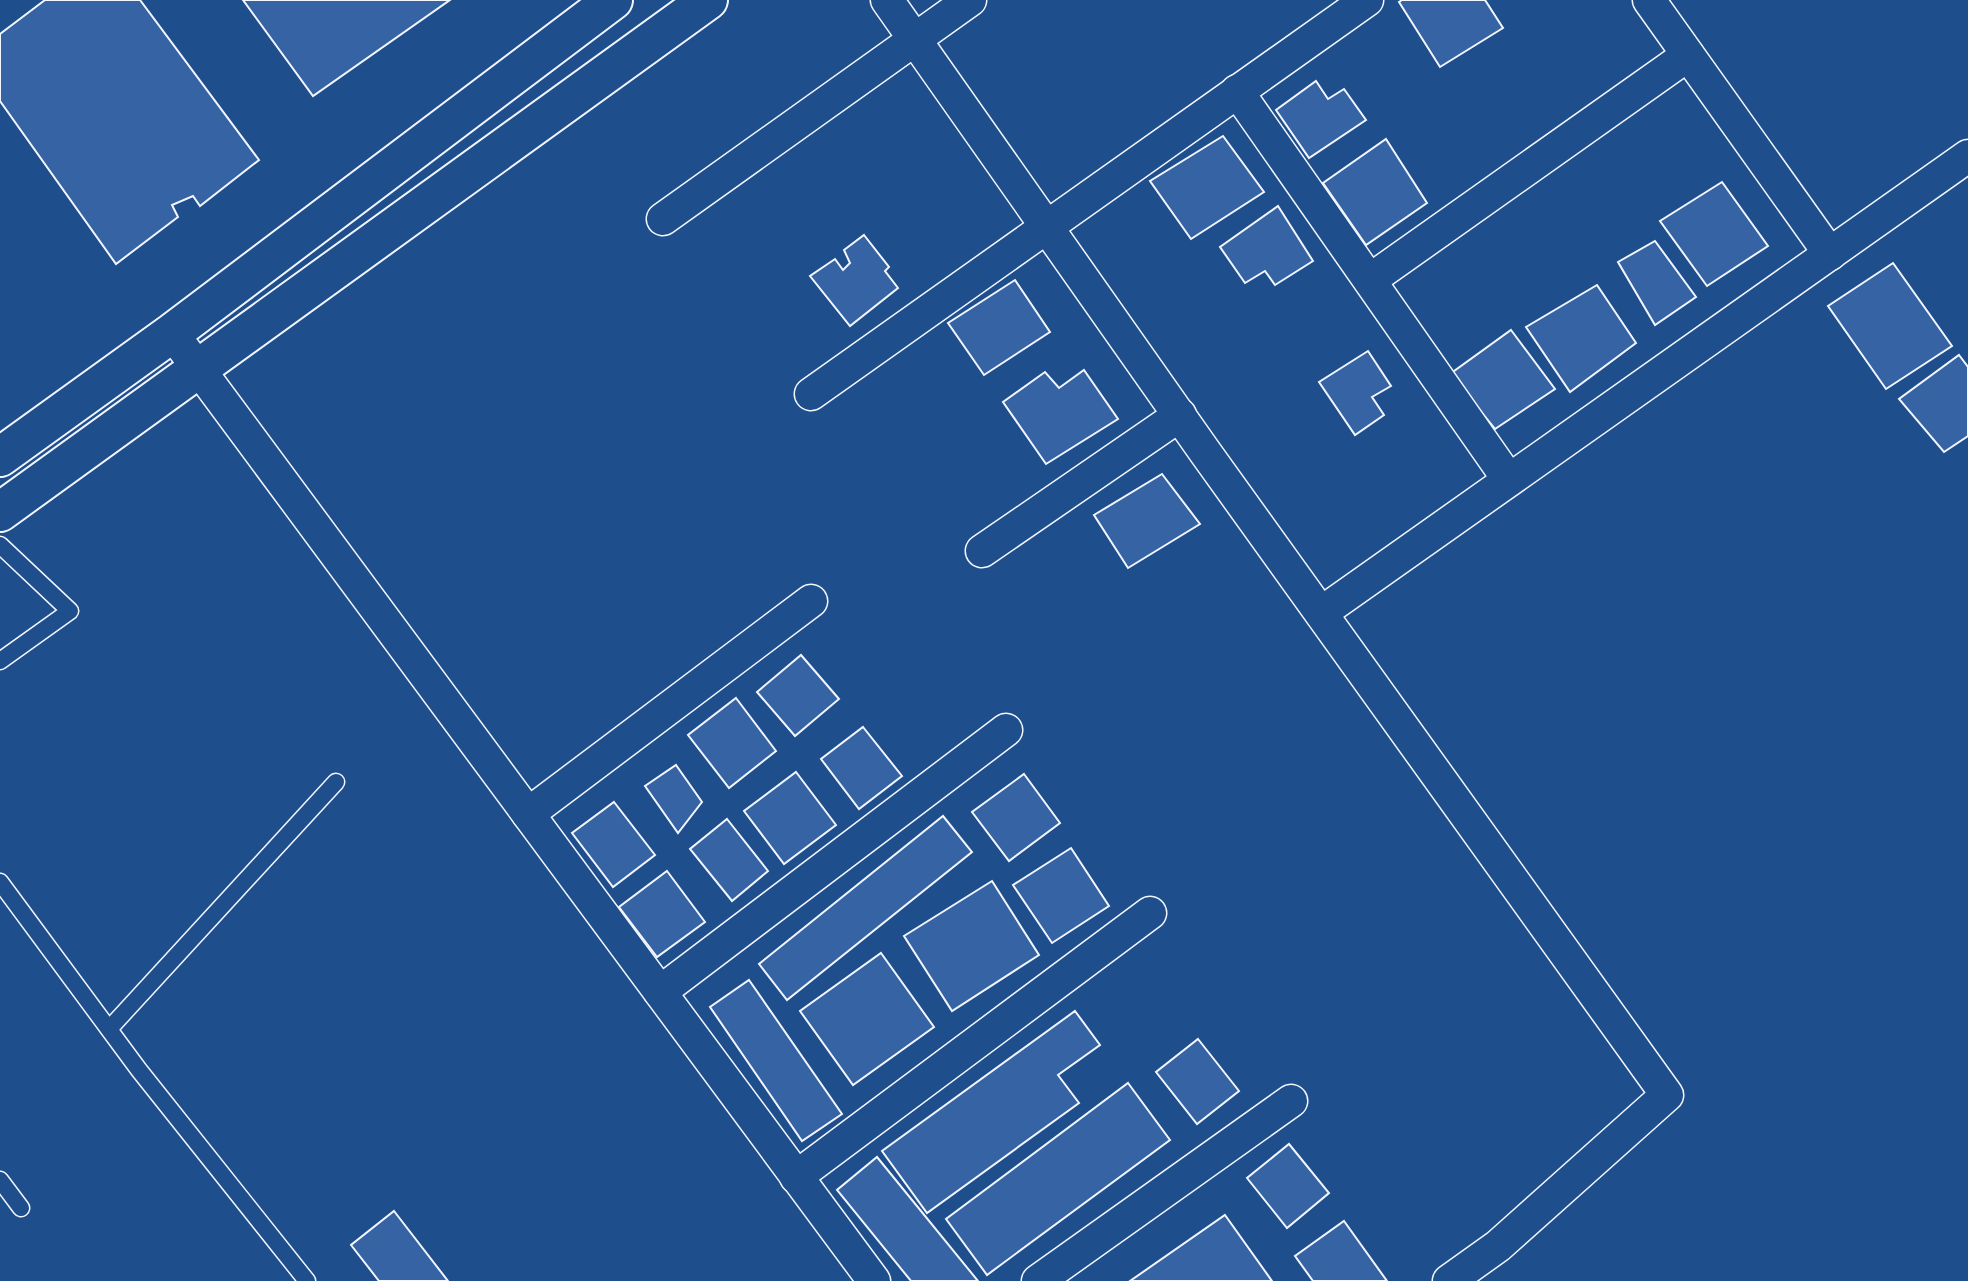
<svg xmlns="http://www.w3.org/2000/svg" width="1968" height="1281" viewBox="0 0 1968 1281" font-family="Cabin,sans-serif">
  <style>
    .building { fill: #3563a3; stroke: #f2f6ff; stroke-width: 2 }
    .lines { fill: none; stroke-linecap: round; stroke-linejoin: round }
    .lane-casing { stroke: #f2f6ff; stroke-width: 19 }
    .street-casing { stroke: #f2f6ff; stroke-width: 35 }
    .secondary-casing { stroke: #f2f6ff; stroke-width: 42 }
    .lane { stroke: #1f4e8c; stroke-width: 16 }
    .street { stroke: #1f4e8c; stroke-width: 32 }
    .secondary { stroke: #1f4e8c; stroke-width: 38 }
  </style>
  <rect width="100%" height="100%" fill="#1f4e8c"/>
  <g class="building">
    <polygon points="45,0 140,0 259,160 200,206 193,196 172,205 178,217 116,264 0,101 0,34"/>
    <polygon points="243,0 450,0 313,96"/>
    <polygon points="1402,0 1485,0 1503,28 1440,67 1399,2"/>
    <polygon points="1316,81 1328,99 1344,89 1366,120 1309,158 1276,110"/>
    <polygon points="1223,136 1264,192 1191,239 1150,181"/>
    <polygon points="1386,139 1427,203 1366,245 1323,183"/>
    <polygon points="1722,182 1768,246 1707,286 1660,221"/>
    <polygon points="1278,206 1313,261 1275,285 1265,271 1245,283 1220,247"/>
    <polygon points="864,235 889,267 885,271 898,288 850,326 810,276 835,259 843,270 850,263 844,250"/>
    <polygon points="1655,241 1696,297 1655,325 1618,262"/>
    <polygon points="1893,263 1952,346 1886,389 1828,306"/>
    <polygon points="1015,280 1050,332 984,375 948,323"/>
    <polygon points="1597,285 1636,343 1570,392 1526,327"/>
    <polygon points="1511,330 1555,389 1495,429 1450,374"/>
    <polygon points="1368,351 1391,386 1372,397 1384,415 1355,435 1319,382"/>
    <polygon points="1959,355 1968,367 1968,436 1944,452 1899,399"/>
    <polygon points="1084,370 1118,419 1046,464 1003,402 1045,372 1059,388"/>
    <polygon points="1162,474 1200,524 1128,568 1094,515"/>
    <polygon points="801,655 839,699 795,736 757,692"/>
    <polygon points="736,698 776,751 729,788 688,735"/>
    <polygon points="863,727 902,776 859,809 821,759"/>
    <polygon points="676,765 702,802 678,833 645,786"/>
    <polygon points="796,772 836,825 784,864 744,811"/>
    <polygon points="1024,774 1060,823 1009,861 972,812"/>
    <polygon points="614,802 655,855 613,887 572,833"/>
    <polygon points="943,816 972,852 787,1000 759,964"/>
    <polygon points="727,819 768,871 732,901 690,849"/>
    <polygon points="1071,848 1109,906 1052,943 1013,885"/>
    <polygon points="667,871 705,922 657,957 619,907"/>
    <polygon points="992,881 1039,955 952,1011 904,936"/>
    <polygon points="881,953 934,1027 853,1085 800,1011"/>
    <polygon points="749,980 842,1114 802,1141 710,1007"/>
    <polygon points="1075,1011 1100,1045 1058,1075 1079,1103 927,1213 882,1151"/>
    <polygon points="1198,1039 1239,1091 1197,1124 1156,1072"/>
    <polygon points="1128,1083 1170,1140 987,1275 946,1219"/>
    <polygon points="1289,1144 1329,1193 1287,1228 1247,1178"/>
    <polygon points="877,1157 978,1281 911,1281 837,1190"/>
    <polygon points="394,1211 448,1281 379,1281 351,1245"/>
    <polygon points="1225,1215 1272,1281 1130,1281"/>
    <polygon points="1344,1221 1387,1281 1313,1281 1295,1256"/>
  </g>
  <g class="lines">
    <defs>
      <g id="lane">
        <polyline points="0,545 70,611 0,661"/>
        <polyline points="0,882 139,1070 307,1281"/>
        <polyline points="109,1029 336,782"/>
        <polyline points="0,1180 21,1208"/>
      </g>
      <g id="street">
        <polyline points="887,0 1205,452 1667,1095 1498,1246 1449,1281"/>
        <polyline points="1649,0 1830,254"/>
        <polyline points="1237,91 1509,480"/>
        <polyline points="663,219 970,0"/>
        <polyline points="1370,280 1688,55"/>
        <polyline points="172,333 874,1281"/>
        <polyline points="811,394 1367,0"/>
        <polyline points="982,551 1180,415"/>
        <polyline points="1321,613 1968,156"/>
        <polyline points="528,814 811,601"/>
        <polyline points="660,992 1006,730"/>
        <polyline points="796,1177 1150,913"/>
        <polyline points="1038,1281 1291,1101"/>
      </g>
      <g id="secondary">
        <polyline points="0,457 172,333 613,0"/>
        <polyline points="0,512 708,0"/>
      </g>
    </defs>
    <use href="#lane" class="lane-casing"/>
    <use href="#street" class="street-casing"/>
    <use href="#secondary" class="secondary-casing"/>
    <use href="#lane" class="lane"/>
    <use href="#street" class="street"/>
    <use href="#secondary" class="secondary"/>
  </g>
</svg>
